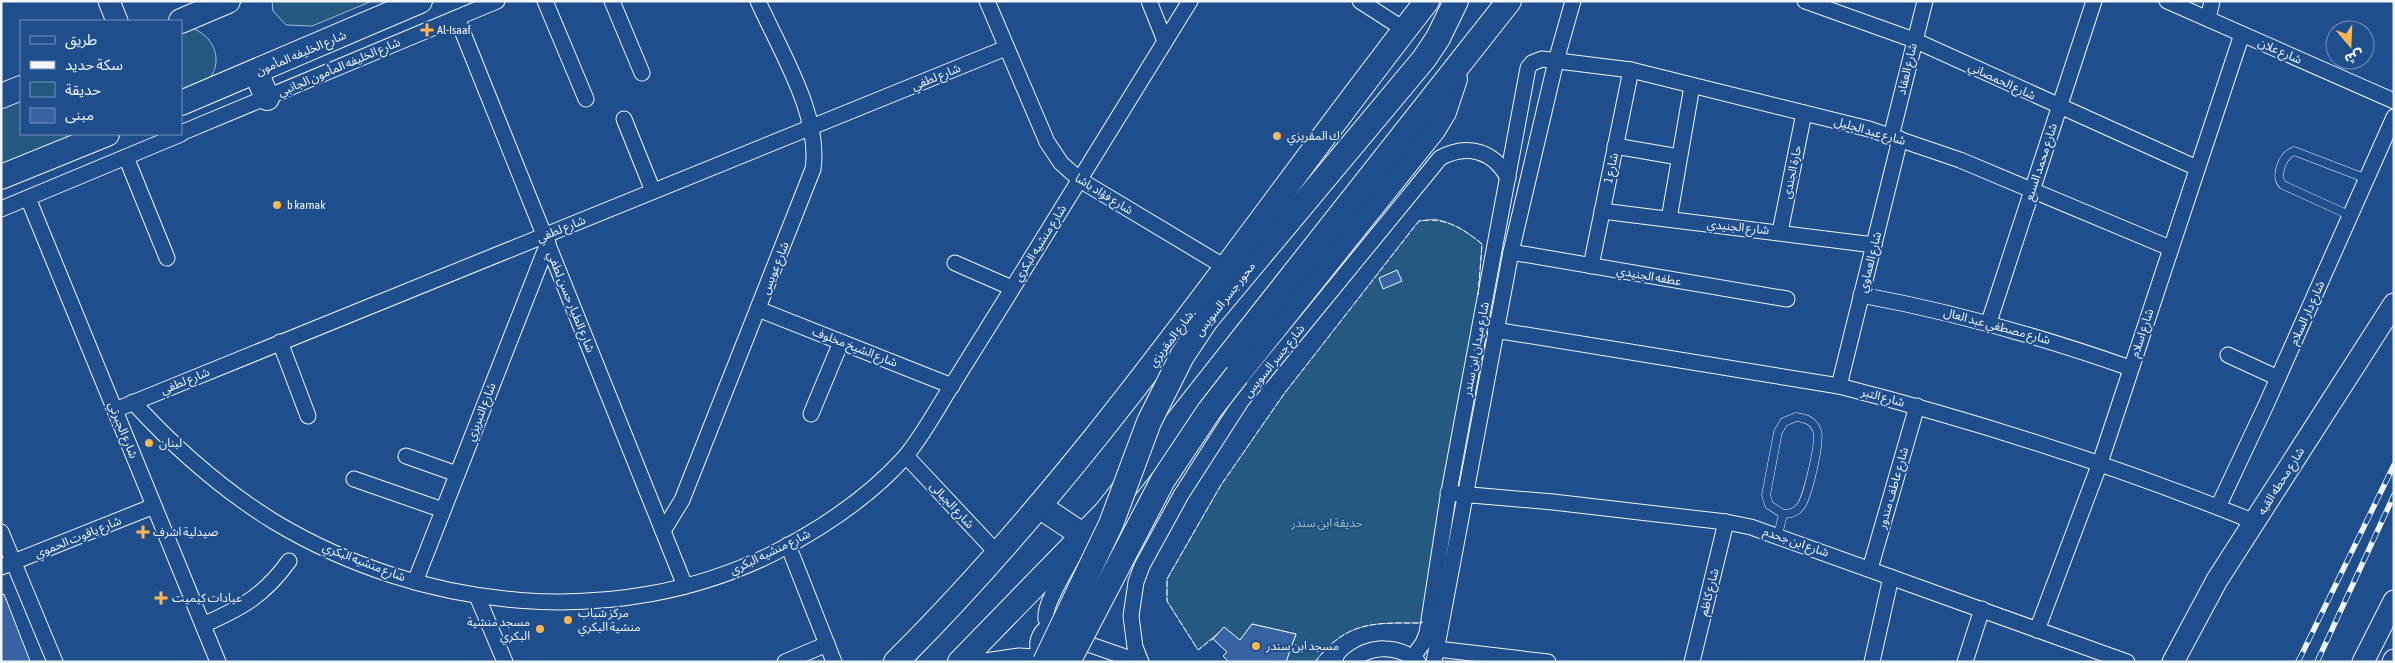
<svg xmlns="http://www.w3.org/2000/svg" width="2395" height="663" viewBox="0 0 2395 663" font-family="'Asap Condensed','Noto Sans Arabic',sans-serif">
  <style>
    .green { fill: #245a82; stroke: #a8bbd7 }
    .building { fill: #3563a3; stroke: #f2f6ff }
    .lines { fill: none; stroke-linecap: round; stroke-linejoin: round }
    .lane-casing { stroke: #f2f6ff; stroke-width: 9 }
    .street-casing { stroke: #f2f6ff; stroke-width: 17 }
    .secondary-casing { stroke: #f2f6ff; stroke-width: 23 }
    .primary-casing { stroke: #f2f6ff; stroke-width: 26 }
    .lane { stroke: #1f4e8c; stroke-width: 8 }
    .street { stroke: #1f4e8c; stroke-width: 15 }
    .secondary { stroke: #1f4e8c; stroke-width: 21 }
    .primary { stroke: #1f4e8c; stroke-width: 24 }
    .rail-casing { stroke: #f2f6ff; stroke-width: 5.5 }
    .rail { stroke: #1f4e8c; stroke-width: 4; stroke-dasharray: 11; stroke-linecap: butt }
    .primary-bridge-casing { stroke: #f2f6ff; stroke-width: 26; stroke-linecap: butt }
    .primary-bridge { stroke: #1f4e8c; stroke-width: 24 }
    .fence { stroke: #f2f6ff; stroke-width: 1; stroke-dasharray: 6 2.5; stroke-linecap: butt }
    .poi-dot { fill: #ffb74d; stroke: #1f4e8c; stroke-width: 2 }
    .labels { text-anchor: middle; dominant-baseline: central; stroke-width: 4; stroke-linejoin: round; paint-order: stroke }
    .poi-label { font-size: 12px; fill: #f2f6ff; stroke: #1f4e8c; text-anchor: start }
    .street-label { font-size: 12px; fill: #f2f6ff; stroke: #1f4e8c }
    .park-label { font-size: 12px; fill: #97c8a6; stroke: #1f4e8c }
  </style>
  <rect width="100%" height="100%" fill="#1f4e8c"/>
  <g class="green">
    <polygon points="272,1 372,1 312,26 286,25 273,11"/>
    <path d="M189,27C230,40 222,92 181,89V28Z"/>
    <polygon points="21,89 21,134 81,134 1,165 1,98"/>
    <path d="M1435,219C1454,223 1467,232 1482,244L1478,301L1422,623C1375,623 1347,620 1315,662H1286L1296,634L1252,624L1240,640L1224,628L1198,650L1167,601V579L1221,485L1284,394L1413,228L1419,221Z"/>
  </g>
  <g class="building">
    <polygon points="1397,270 1402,281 1383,289 1379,278"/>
    <polygon points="4,594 30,661 26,662 1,662 1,595"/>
    <polygon points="1252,624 1296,634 1286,662 1229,662 1223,656 1227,652 1213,639 1224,627 1240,640"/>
  </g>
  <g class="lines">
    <defs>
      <g id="lane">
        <path d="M2351,216L2283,185C2274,176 2283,155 2294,151L2367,179"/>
        <path d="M1796,417C1806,418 1814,421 1817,431C1821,441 1807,500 1800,507C1796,513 1789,514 1783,514L1769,505L1766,495L1778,432L1784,422Z"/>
        <polyline points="1778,535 1783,514"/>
      </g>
      <g id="street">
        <polyline points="545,1 586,99"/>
        <polyline points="612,1 642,73"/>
        <polyline points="987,1 1047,142 1061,163 1080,180 1225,267"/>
        <polyline points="1149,1 1165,41"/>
        <polyline points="1360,1 1405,30"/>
        <polyline points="1805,1 1914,40 2197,168"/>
        <polyline points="2167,1 2394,101"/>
        <polyline points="457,18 685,586"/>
        <polyline points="2208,19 2212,1"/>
        <polyline points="624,119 653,191"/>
        <polyline points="181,133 497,1"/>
        <polyline points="1891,137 1925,1"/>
        <polyline points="1615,146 1679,157"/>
        <polyline points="126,157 167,258"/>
        <polyline points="28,198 218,662"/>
        <polyline points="1,209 181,134"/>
        <polyline points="1602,211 1874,245"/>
        <polyline points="1669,219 1692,86"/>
        <polyline points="1780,232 1804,113"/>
        <polyline points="1511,252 1787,299"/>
        <polyline points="955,263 1012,288"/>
        <polyline points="1591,266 1631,70"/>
        <path d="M1861,295C1954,312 2042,337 2130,368"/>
        <polyline points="758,309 952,386"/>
        <polyline points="1989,322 2094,1"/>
        <path d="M1495,330L1839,386C1980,422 2119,467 2255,522"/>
        <polyline points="280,342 308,416"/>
        <polyline points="2228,355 2278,378"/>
        <polyline points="1839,386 1900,139"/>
        <path d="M133,402C175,448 220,488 273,521C422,611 616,632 774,553C821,529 869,497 905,457C920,439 932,418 944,398C964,366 984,334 1004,302C1066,202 1128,102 1190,1"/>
        <polyline points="115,410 1006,48"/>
        <polyline points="811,414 841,342"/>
        <polyline points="406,456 457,474"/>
        <polyline points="906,456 998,554"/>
        <polyline points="354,479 443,510"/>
        <polyline points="1448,493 1553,502 1726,522 1751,527 2127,662"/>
        <polyline points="2218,507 2266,405 2394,117"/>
        <path d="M663,531L682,500L813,169C821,115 780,51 758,1"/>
        <polyline points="1,532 55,662"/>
        <polyline points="788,545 834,662"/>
        <path d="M1076,551C1069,565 1043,605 1046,619C1048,626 1053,630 1059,634L1140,662"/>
        <polyline points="1,567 154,506"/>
        <polyline points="1870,569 1917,406"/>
        <polyline points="415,582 548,243"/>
        <polyline points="477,596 505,662"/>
        <path d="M203,625C241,608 264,596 289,561"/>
        <polyline points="2037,630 2100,463 2242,34"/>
        <polyline points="1437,649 1548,662"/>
        <path d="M1040,656C1035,644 1038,633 1049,626"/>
        <polyline points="1413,657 1423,643 1427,633 1448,497 1528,68 1532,63 1542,59 1631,70 1869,129 1960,160 2170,248"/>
        <polyline points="785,662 827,644"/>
        <polyline points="978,662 1019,656 1054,658"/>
        <path d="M1141,662L1135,647L1131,616L1136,582L1142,566L1181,495L1242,400L1440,158C1467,143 1494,151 1508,178"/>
        <path d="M1351,662C1370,644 1399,645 1418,662"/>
        <polyline points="1434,662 1511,252 1556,61 1573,1"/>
        <polyline points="1692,662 1726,522"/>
        <polyline points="1872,662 1891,577"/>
        <polyline points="1965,662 1982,609"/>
      </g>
      <g id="secondary">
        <polyline points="109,1 117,21"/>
        <polyline points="2173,662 2217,580 2394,304"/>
        <polyline points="2363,662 2394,601"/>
        <polyline points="2393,662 2394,660"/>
      </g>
      <g id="primary">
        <polyline points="181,21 228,1"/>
        <polyline points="256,72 267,98"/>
        <polyline points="1,96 21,88"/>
        <polyline points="181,103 420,1"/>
        <polyline points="1,177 107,134"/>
        <polyline points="1206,320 1424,59 1438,38 1456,1"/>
        <polyline points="1237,375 1433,130 1444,112 1455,79"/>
        <polyline points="1039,506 1084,536"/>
        <path d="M896,662C1097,462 1253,223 1427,1"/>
        <polyline points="960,662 1106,512 1509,1"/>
      </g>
    </defs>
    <use href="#lane" class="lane-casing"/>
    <use href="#street" class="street-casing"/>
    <use href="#secondary" class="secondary-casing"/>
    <use href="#primary" class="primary-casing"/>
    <use href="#lane" class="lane"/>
    <use href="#street" class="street"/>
    <use href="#secondary" class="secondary"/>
    <use href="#primary" class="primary"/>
    <defs>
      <g id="rail">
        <polyline points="2298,662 2394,465"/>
        <polyline points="2317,662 2394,495"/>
      </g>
    </defs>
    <use href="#rail" class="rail-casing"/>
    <use href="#rail" class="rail"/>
    <defs>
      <g id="primary-bridge">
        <polyline points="1045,662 1111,524 1149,422 1182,356 1206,320"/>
        <polyline points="1068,662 1163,480 1209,411 1237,375"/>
      </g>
    </defs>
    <use href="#primary-bridge" class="primary-bridge-casing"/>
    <use href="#primary-bridge" class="primary-bridge"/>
    <g class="fence">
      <path d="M1215,637L1198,650L1167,601V579L1221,485L1284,394L1419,221C1445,217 1463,228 1482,244L1478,296"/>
      <path d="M1315,662C1347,620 1375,623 1422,623V621"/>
    </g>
  </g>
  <g class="poi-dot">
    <path d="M424.5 22.5h5v5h5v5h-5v5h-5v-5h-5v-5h5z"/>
    <circle cx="1277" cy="136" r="5"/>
    <circle cx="277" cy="205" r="5"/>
    <circle cx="149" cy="443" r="5"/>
    <path d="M140.5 524.5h5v5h5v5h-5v5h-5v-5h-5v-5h5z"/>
    <path d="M158.5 590.5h5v5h5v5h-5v5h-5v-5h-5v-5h5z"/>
    <circle cx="568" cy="620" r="5"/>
    <circle cx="540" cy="629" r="5"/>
    <circle cx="1256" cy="646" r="5"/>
  </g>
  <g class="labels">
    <g class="poi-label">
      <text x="437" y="30">Al-Isaaf</text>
      <text x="1287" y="136">ك المقريزي</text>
      <text x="287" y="205">b karnak</text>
      <text x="159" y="443">لبنان</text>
      <text x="153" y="532">صيدلية اشرف</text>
      <text x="172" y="598">عيادات كيميت</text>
      <text x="578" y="613">مركز شباب<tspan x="578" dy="14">منشية البكري</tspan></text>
      <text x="530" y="622" text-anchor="end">مسجد منشية<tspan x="530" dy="14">البكري</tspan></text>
      <text x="1266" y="646">مسجد ابن سندر</text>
    </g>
    <g class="street-label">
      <text transform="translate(2280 51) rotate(24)">شارع علان</text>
      <text transform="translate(301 53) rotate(-23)">شارع الخليفه المأمون</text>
      <text transform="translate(339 67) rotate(-23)">شارع الخليفه المأمون الجانبي</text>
      <text transform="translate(1907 69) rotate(-77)">شارع العقاد</text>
      <text transform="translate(936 77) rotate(-22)">شارع لطفي</text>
      <text transform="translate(2002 81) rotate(25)">شارع الحمصاني</text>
      <text transform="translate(1870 131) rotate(16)">شارع عبد الجليل</text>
      <text transform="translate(2041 162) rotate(-72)">شارع محمد السبع</text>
      <text transform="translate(1611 168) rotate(-78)">شارع 1</text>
      <text transform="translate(1792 172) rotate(-78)">حارة الجندى</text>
      <text transform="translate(1104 194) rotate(32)">شارع فؤاد باشا</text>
      <text transform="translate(1738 227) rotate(6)">شارع الجنيدي</text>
      <text transform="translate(561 229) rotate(-22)">شارع لطفي</text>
      <text transform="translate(1040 243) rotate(-58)">شارع منشيه البكري</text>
      <text transform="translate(1870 262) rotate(-76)">شارع العماوي</text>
      <text transform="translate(775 268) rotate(-68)">شارع عويس</text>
      <text transform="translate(1649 276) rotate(10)">عطفه الجنيدي</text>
      <text transform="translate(1225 299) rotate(-52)">محور جسر السويس</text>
      <text transform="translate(571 302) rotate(68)">شارع الطيار حسن لطفي</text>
      <text transform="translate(2307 313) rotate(-66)">شارع دار السلام</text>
      <text transform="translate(1997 326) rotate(15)">شارع مصطفي عبد العال</text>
      <text transform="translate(2142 333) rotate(-72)">شارع اسلام</text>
      <text transform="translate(1171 339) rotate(-53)">شارع المقريزي</text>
      <text transform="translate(855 347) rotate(21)">شارع الشيخ مخلوف</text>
      <text transform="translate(1476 349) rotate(-79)">شارع ميدان ابن سندر</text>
      <text transform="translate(1274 361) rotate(-51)">شارع جسر السويس</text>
      <text transform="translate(185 381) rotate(-22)">شارع لطفي</text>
      <text transform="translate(1883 397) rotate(15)">شارع التبر</text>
      <text transform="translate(481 412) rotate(-69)">شارع التبريزي</text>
      <text transform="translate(123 430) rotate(68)">شارع الجبرتي</text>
      <text transform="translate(2281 481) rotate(-58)">شارع محطه القبه</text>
      <text transform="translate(1893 488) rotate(-74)">شارع عاطف مندور</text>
      <text transform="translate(952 505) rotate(47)">شارع الجبالى</text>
      <text transform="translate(78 537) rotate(-22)">شارع ياقوت الحموي</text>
      <text transform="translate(1796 542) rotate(19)">شارع ابن جحدم</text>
      <text transform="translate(770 552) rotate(-26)">شارع منشيه البكري</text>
      <text transform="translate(364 562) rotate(21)">شارع منشيه البكري</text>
      <text transform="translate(1709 592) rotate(-76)">شارع كاظم</text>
    </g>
    <g class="park-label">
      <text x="1327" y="523">حديقة ابن سندر</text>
    </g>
  </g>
  <rect width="2395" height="663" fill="none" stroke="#f2f6ff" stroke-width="5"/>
  <rect x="20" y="20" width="162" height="115" fill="#1f4e8c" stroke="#7391ba"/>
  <rect x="30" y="36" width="25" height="8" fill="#1f4e8c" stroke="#7391ba"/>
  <text x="65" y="45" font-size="15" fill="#f2f6ff">طريق</text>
  <rect x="30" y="61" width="25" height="8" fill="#f2f6ff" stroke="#7391ba"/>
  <text x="65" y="70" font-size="15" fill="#f2f6ff">سكة حديد</text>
  <rect x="30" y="82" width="25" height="15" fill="#245a82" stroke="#7391ba"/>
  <text x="65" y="95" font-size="15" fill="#f2f6ff">حديقة</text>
  <rect x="30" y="108" width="25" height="15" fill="#3563a3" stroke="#7391ba"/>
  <text x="65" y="120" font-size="15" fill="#f2f6ff">مبنى</text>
  <g transform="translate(2350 45) rotate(161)"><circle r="24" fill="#1f4e8c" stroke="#7391ba"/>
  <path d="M0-4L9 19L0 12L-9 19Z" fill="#ffb74d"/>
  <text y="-8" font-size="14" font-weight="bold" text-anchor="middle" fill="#f2f6ff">ش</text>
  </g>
</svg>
